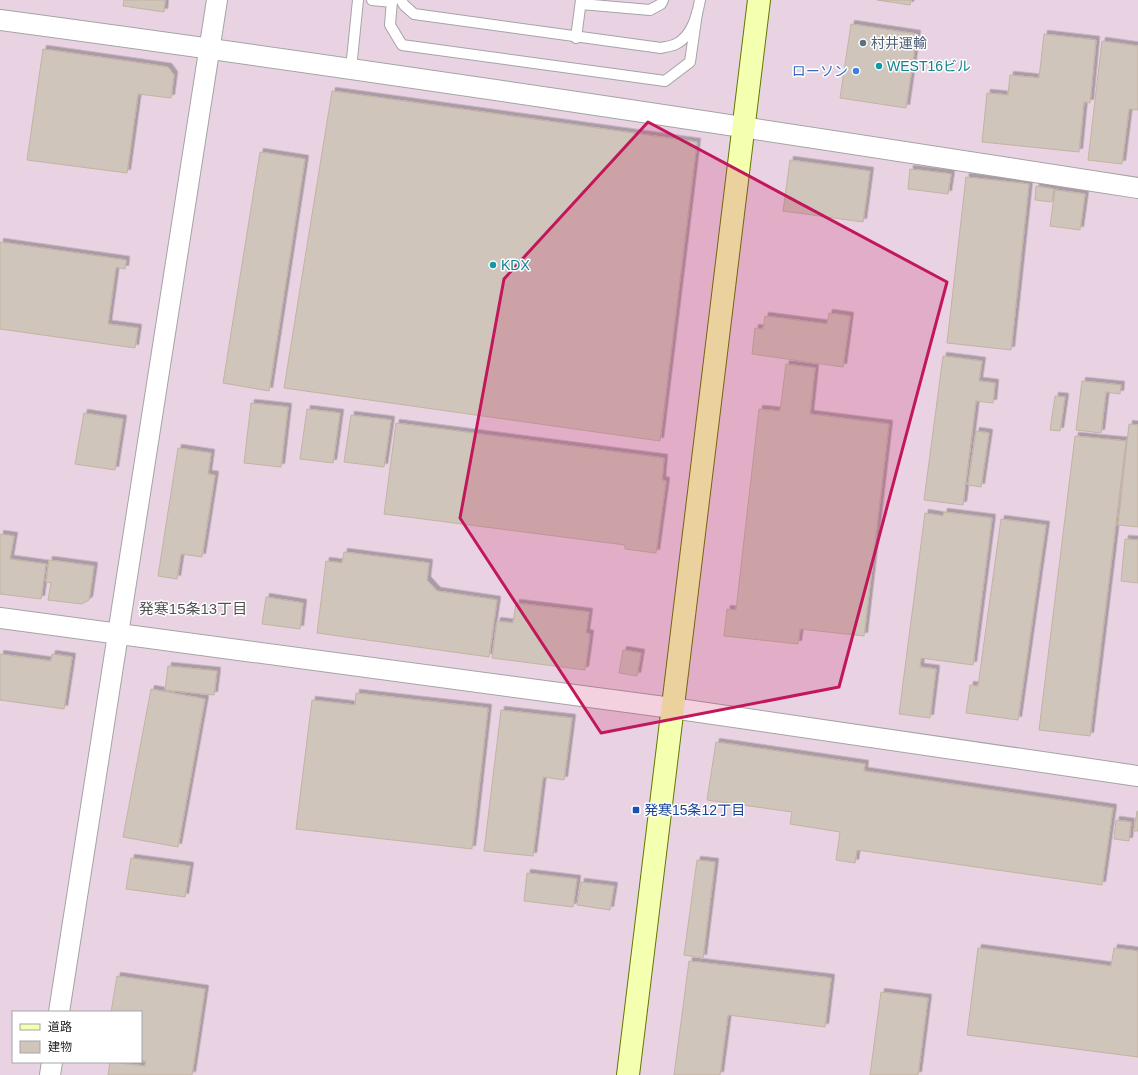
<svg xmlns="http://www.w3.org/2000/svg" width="1138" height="1075" viewBox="0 0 1138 1075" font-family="Helvetica,'Noto Sans JP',sans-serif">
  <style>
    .industrial { fill: #e9d3e3; fill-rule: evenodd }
    .building { fill: #cfc5ba; stroke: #c2b3a3; filter: url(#shadow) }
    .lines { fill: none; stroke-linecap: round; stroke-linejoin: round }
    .lane-casing { stroke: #a4a4a4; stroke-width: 12 }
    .street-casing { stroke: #a4a4a4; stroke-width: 22 }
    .secondary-casing { stroke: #607800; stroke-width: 24 }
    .lane { stroke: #fff; stroke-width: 10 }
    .street { stroke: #fff; stroke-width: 20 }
    .secondary { stroke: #f4ffb0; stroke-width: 22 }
    .marked { fill: #c2185b; fill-opacity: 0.2; stroke: #c2185b; stroke-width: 3; stroke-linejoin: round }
    .service-dot { fill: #5c6f8a; stroke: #fff; stroke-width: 1.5 }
    .culture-dot { fill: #0f9aa8; stroke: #fff; stroke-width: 1.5 }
    .shop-dot { fill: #3f7fe0; stroke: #fff; stroke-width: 1.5 }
    .transit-dot { fill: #1a4fb4; stroke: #fff; stroke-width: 1.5 }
    .labels { text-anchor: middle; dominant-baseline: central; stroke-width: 3; stroke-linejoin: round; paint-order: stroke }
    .service-label { font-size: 14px; fill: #4e5e75; stroke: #fff; text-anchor: start }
    .culture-label { font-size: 14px; fill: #0d838f; stroke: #fff; text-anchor: start }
    .shop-label { font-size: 14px; fill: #366cbe; stroke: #fff; text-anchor: end }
    .transit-label { font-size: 14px; fill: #164399; stroke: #fff; text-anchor: start }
    .neighbourhood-label { font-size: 15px; fill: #505050; stroke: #fff }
  </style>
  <defs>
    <filter id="shadow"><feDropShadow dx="3.5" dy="-3.5" stdDeviation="0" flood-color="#0004"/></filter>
  </defs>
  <rect width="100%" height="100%" fill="#efece2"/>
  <path class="industrial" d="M0,0H1138V1075H0ZM13,1012H141V1062H13Z"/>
  <g class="building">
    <polygon points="124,0 165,0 164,12 123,6"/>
    <polygon points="877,0 911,0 910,5"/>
    <polygon points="851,24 917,34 906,108 840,98"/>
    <polygon points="1044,34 1096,40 1090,103 1084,102 1079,152 982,142 987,93 1008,95 1010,75 1039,78"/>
    <polygon points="1102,41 1138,46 1138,110 1129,109 1122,164 1088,160"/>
    <polygon points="43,49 168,67 174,75 171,98 138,94 127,173 27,160"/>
    <polygon points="332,91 697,142 660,441 284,388"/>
    <polygon points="260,152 305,159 269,391 223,383"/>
    <polygon points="790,160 870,171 863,222 783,211"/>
    <polygon points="910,169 951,174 948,194 908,189"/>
    <polygon points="966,177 1029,184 1011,350 947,343"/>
    <polygon points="1036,186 1054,189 1052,202 1035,200"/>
    <polygon points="1055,190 1085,194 1080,230 1050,226"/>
    <polygon points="0,242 126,260 125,269 116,267 108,324 138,328 135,348 0,329"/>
    <polygon points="829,313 850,316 843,367 752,354 755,328 763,329 765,316 827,324"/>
    <polygon points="943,356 982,361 979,381 995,383 993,403 976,401 963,505 924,500"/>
    <polygon points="786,364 815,368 810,414 889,424 864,636 800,629 798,644 724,636 727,609 736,610 759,409 780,411"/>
    <polygon points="1082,381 1121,385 1120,394 1106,392 1101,433 1076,430"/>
    <polygon points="1055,396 1065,397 1060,431 1050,430"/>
    <polygon points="251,403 288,407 281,467 244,463"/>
    <polygon points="307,409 340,413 333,463 300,459"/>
    <polygon points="84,413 123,419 115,470 75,464"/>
    <polygon points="351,415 391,420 384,467 344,462"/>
    <polygon points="396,423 664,458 662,480 666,481 656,553 625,549 625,545 384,514"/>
    <polygon points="1129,424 1138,425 1138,527 1118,525"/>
    <polygon points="976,431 989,433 981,487 968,485"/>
    <polygon points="1075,436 1126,441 1090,736 1039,730"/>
    <polygon points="178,448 211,453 208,474 215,475 202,557 181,554 177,579 158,576"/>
    <polygon points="944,512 992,518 973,665 921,658 920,667 936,669 930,718 899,714 925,513 943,516"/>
    <polygon points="1001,519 1046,525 1018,720 966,713 970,685 978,686"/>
    <polygon points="0,534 14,536 10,559 46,564 41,599 0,594"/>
    <polygon points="1125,539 1138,540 1138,583 1121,581"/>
    <polygon points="344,552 429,563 427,580 437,591 497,600 489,657 317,633 326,561 342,563"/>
    <polygon points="49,560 94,566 89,600 82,604 48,600 51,583 46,582"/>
    <polygon points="266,597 303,603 300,629 262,624"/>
    <polygon points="516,603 589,612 586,633 590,634 585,670 492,658 497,621 513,623"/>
    <polygon points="623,650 641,653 637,676 619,673"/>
    <polygon points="0,654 51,661 52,654 72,657 64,709 0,700"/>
    <polygon points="168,666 217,671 214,695 165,690"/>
    <polygon points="151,689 205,699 178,847 123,837"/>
    <polygon points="356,693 488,708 472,849 296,829 312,700 355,705"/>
    <polygon points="501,710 572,718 564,780 543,777 533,856 484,851"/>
    <polygon points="716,742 865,764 864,771 1113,808 1102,885 857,850 855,863 836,860 840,832 790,824 792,812 707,800"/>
    <polygon points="1137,811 1138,811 1138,831 1134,831"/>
    <polygon points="1116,820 1131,822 1129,841 1114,839"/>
    <polygon points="131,858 190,866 185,897 126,889"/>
    <polygon points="697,860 715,862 703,958 684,955"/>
    <polygon points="527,873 577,879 573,907 524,901"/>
    <polygon points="581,882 614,886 610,910 577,905"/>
    <polygon points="978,948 1111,966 1114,948 1138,951 1138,1057 967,1035"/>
    <polygon points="689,961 831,978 825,1027 728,1015 720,1075 674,1075"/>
    <polygon points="117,976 205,989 192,1075 108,1075 110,1062 145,1066 146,1061 141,1060 141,1012 111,1012"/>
    <polygon points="881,992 928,998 918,1075 870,1075"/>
  </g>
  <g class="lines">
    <defs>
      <g id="lane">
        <polyline points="372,0 392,2"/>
        <polyline points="392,0 390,25 402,45 665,81 690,62 697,13"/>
        <path d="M401,0L404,5L414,14L661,48C665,47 672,46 676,44C692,36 697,16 700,0"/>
        <polyline points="581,4 650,10 661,4 663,0"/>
        <polyline points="576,38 581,0"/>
        <polyline points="351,69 358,0"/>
      </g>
      <g id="street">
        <path d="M0,20C380,71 759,129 1138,188"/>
        <polyline points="0,618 672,708 1138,776"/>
        <polyline points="59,1012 217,0"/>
        <polyline points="50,1075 52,1062"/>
      </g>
      <polyline id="secondary" points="628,1075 759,0"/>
    </defs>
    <use href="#lane" class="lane-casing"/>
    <use href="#street" class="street-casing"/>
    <use href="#secondary" class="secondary-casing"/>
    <use href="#lane" class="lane"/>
    <use href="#street" class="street"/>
    <use href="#secondary" class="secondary"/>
  </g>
  <path class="marked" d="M648,122L947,282L839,687L601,733L460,518L504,279Z"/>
  <circle class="service-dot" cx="863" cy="43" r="4"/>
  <g class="culture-dot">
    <circle cx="879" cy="66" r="4"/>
    <circle cx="493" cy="265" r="4"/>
  </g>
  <circle class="shop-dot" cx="856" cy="71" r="4"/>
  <rect class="transit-dot" x="632" y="806" width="8" height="8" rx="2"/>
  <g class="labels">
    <g class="service-label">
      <text x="871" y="43">村井運輸</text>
    </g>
    <g class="culture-label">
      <text x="887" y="66">WEST16ビル</text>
      <text x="501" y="265">KDX</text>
    </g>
    <g class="shop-label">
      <text x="848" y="71">ローソン</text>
    </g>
    <g class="transit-label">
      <text x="644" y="810">発寒15条12丁目</text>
    </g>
    <g class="neighbourhood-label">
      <text x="193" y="608">発寒15条13丁目</text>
    </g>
  </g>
  <rect x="12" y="1011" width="130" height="52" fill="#ffffff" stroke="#a5a5a5"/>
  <rect x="20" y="1024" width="20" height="6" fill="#f4ffb0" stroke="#a5a5a5"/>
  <text x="48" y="1031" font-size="12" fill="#1d1d1d">道路</text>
  <rect x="20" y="1041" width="20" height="12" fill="#cfc5ba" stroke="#a5a5a5"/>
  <text x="48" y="1051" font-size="12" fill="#1d1d1d">建物</text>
</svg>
